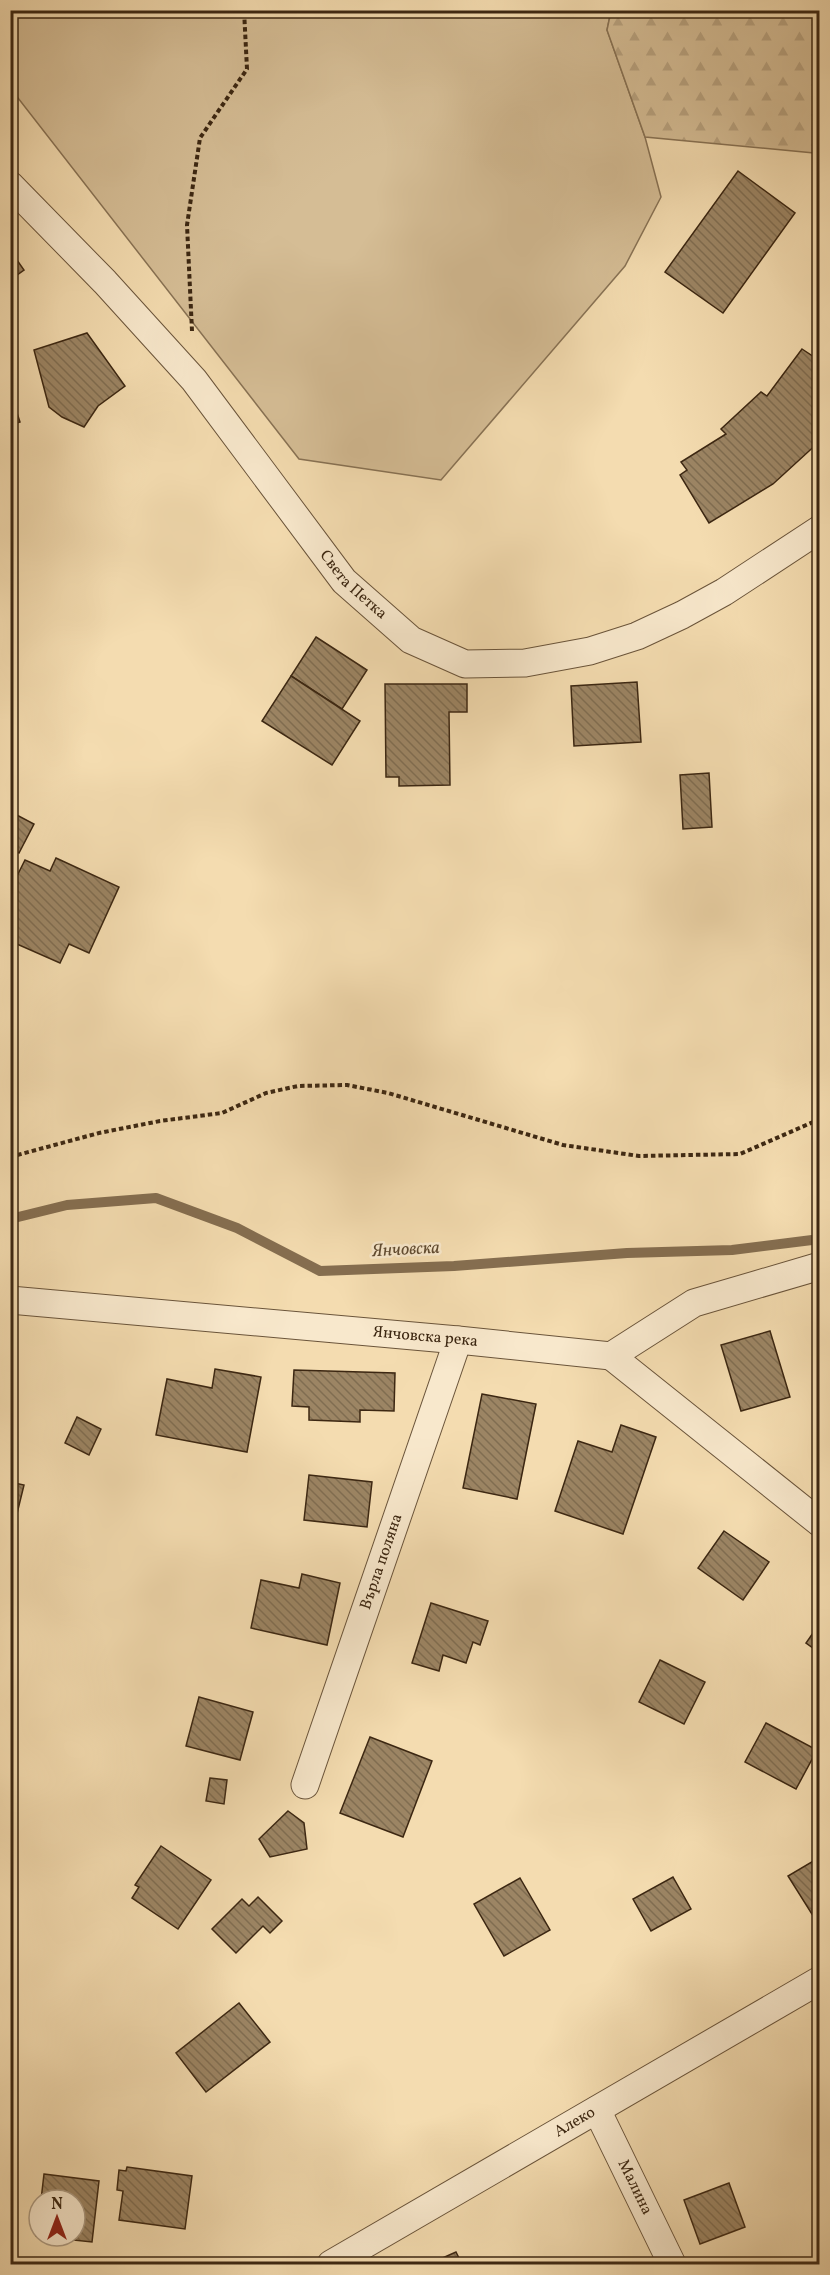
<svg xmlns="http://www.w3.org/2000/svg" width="830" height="2275" viewBox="0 0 830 2275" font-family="Vollkorn,serif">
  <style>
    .grass { fill: #d5bd95; stroke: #887254; stroke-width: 1.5 }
    .forest { fill: url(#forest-firs); stroke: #887254; stroke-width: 1.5 }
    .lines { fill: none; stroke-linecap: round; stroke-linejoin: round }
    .stream { stroke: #856e50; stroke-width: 10 }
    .building { fill: url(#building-back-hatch); stroke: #3c2712; stroke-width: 1.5 }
    .minor-casing { stroke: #6a543a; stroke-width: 29 }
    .path { stroke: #3c2712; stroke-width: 4; stroke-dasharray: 4.5 3; stroke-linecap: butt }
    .minor { stroke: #f8e8cc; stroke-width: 27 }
    .labels { text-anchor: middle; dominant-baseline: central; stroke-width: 5; stroke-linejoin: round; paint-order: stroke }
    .street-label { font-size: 16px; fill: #3c2712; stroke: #f8e8cc }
    .water-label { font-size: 18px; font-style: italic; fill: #604b31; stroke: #f8e8cc }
  </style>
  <defs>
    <pattern id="forest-firs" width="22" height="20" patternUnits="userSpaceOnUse" patternTransform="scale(1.5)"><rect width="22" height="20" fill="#d5bd95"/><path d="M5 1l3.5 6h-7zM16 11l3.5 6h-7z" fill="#b8a27f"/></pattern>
    <pattern id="building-back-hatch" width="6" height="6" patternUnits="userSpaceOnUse" patternTransform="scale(1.5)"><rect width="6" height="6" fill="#9c8564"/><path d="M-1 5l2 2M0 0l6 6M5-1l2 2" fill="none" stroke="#806d51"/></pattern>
  </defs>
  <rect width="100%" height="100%" fill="#f4dcb0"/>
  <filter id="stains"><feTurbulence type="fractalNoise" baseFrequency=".00333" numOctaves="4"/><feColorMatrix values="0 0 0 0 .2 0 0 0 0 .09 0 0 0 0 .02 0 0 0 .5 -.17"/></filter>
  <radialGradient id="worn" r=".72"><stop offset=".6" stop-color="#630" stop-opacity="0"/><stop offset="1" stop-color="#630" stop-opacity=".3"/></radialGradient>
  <polygon class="grass" points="11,11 611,11 607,30 645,137 661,197 625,266 441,480 299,459 11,89"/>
  <polygon class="forest" points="611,11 819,11 819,161 814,153 645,137 607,30"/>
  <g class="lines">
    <polyline class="stream" points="10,1219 67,1205 156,1198 237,1228 320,1271 454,1266 627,1253 732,1250 820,1239"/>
  </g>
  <g class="building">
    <polygon points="738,171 795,213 723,313 665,272"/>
    <polygon points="10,250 24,270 10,280"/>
    <polygon points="87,333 125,386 98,406 84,427 62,417 49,407 34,350"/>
    <polygon points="802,349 820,361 820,441 773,484 709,523 680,475 687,470 681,462 726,434 721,429 761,392 767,396"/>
    <polygon points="10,392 20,422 10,425"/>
    <polygon points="316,637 367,670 342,709 291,676"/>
    <polygon points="291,676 360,721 332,765 262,721"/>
    <polygon points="637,682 641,742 574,746 571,686"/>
    <polygon points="385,684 467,684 467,712 449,712 450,785 399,786 399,777 386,777"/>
    <polygon points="709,773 712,827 683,829 680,775"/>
    <polygon points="11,812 34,824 19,853 10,848"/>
    <polygon points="56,858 119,887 89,953 69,944 60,963 10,941 10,935 15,926 10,924 10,890 25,860 50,871"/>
    <polygon points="770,1331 790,1397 741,1411 721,1345"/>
    <polygon points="215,1369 261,1377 247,1452 156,1435 167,1379 212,1388"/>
    <polygon points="294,1370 395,1373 394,1411 360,1410 360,1422 309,1420 309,1407 292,1406"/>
    <polygon points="482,1394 536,1404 517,1499 463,1488"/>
    <polygon points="77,1417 101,1429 89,1455 65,1443"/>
    <polygon points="621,1425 656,1437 623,1534 555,1511 578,1441 612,1452"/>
    <polygon points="309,1475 372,1482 367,1527 304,1520"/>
    <polygon points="10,1482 24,1485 13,1530 10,1529"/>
    <polygon points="724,1531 769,1562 743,1600 698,1568"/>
    <polygon points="302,1574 340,1583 327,1645 251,1628 261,1580 299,1588"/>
    <polygon points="431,1603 488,1621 480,1645 473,1642 466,1663 443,1655 439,1671 412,1663"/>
    <polygon points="820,1623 820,1653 806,1643"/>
    <polygon points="660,1660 705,1682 684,1724 639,1702"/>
    <polygon points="199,1697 253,1712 240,1760 186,1746"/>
    <polygon points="766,1723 817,1750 796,1789 745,1762"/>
    <polygon points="370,1737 432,1761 403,1837 340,1813"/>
    <polygon points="210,1778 227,1780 224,1804 206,1801"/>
    <polygon points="288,1811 304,1823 307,1849 270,1857 259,1839"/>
    <polygon points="161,1846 211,1880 178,1929 132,1898 139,1887 135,1885"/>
    <polygon points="820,1857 820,1927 788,1876"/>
    <polygon points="673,1877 691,1909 651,1931 633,1899"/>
    <polygon points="520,1878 550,1930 504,1956 474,1904"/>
    <polygon points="258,1897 282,1921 270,1933 263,1926 236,1953 212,1929 242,1899 249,1906"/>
    <polygon points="239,2003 270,2042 206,2092 176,2053"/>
    <polygon points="127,2167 192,2176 185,2229 119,2220 123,2191 117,2190 119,2170 126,2171"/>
    <polygon points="44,2174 99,2181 92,2242 36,2236 39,2214 39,2236 75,2236 75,2200 41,2200"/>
    <polygon points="729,2183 745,2227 700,2244 684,2200"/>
    <polygon points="456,2252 462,2264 429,2264"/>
  </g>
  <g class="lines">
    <defs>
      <g id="minor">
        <path id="s1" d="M10,185L105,282L194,380L344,581L411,640L465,664L525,663L590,651L637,636L682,615L724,592L820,529"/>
        <path id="s2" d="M10,1300L458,1340L611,1356L694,1303L820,1266"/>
        <polyline points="611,1356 820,1523"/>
        <path id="s3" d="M305,1785L458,1340"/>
        <path id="s4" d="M597,2110L672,2264"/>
        <path id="s5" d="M331,2264L820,1980"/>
      </g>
    </defs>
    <use href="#minor" class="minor-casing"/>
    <g class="path">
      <polyline points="192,331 187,225 200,138 247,69 244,10"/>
      <polyline points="10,1157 99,1133 160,1121 222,1113 266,1093 298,1086 347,1085 388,1093 563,1145 639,1156 740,1154 820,1119"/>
    </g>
    <use href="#minor" class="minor"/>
  </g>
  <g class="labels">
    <g class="street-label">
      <text stroke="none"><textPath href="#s1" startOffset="528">Света Петка</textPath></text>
      <text stroke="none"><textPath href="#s2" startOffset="417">Янчовска река</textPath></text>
      <text stroke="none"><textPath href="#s3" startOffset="236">Върла поляна</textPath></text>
      <text stroke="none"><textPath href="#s5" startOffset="282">Алеко</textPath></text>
      <text stroke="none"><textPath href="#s4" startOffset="86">Малина</textPath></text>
    </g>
    <g class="water-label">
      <text transform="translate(406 1250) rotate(-3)">Янчовска</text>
    </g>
  </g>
  <rect width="830" height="2275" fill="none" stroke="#f4dcb0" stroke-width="36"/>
  <rect x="12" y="12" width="806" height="2251" fill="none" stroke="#3c2712" stroke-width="3"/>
  <rect x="18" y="18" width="794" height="2239" fill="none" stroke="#3c2712" stroke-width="1.5"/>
  <g transform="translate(57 2218)"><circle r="28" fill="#f8e8cc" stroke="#ad9b82" stroke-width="1.5"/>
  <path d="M0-4.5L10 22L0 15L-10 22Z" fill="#8f2418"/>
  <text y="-9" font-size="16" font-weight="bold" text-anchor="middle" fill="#3c2712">N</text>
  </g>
  <rect width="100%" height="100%" filter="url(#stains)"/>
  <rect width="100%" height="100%" fill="url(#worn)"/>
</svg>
